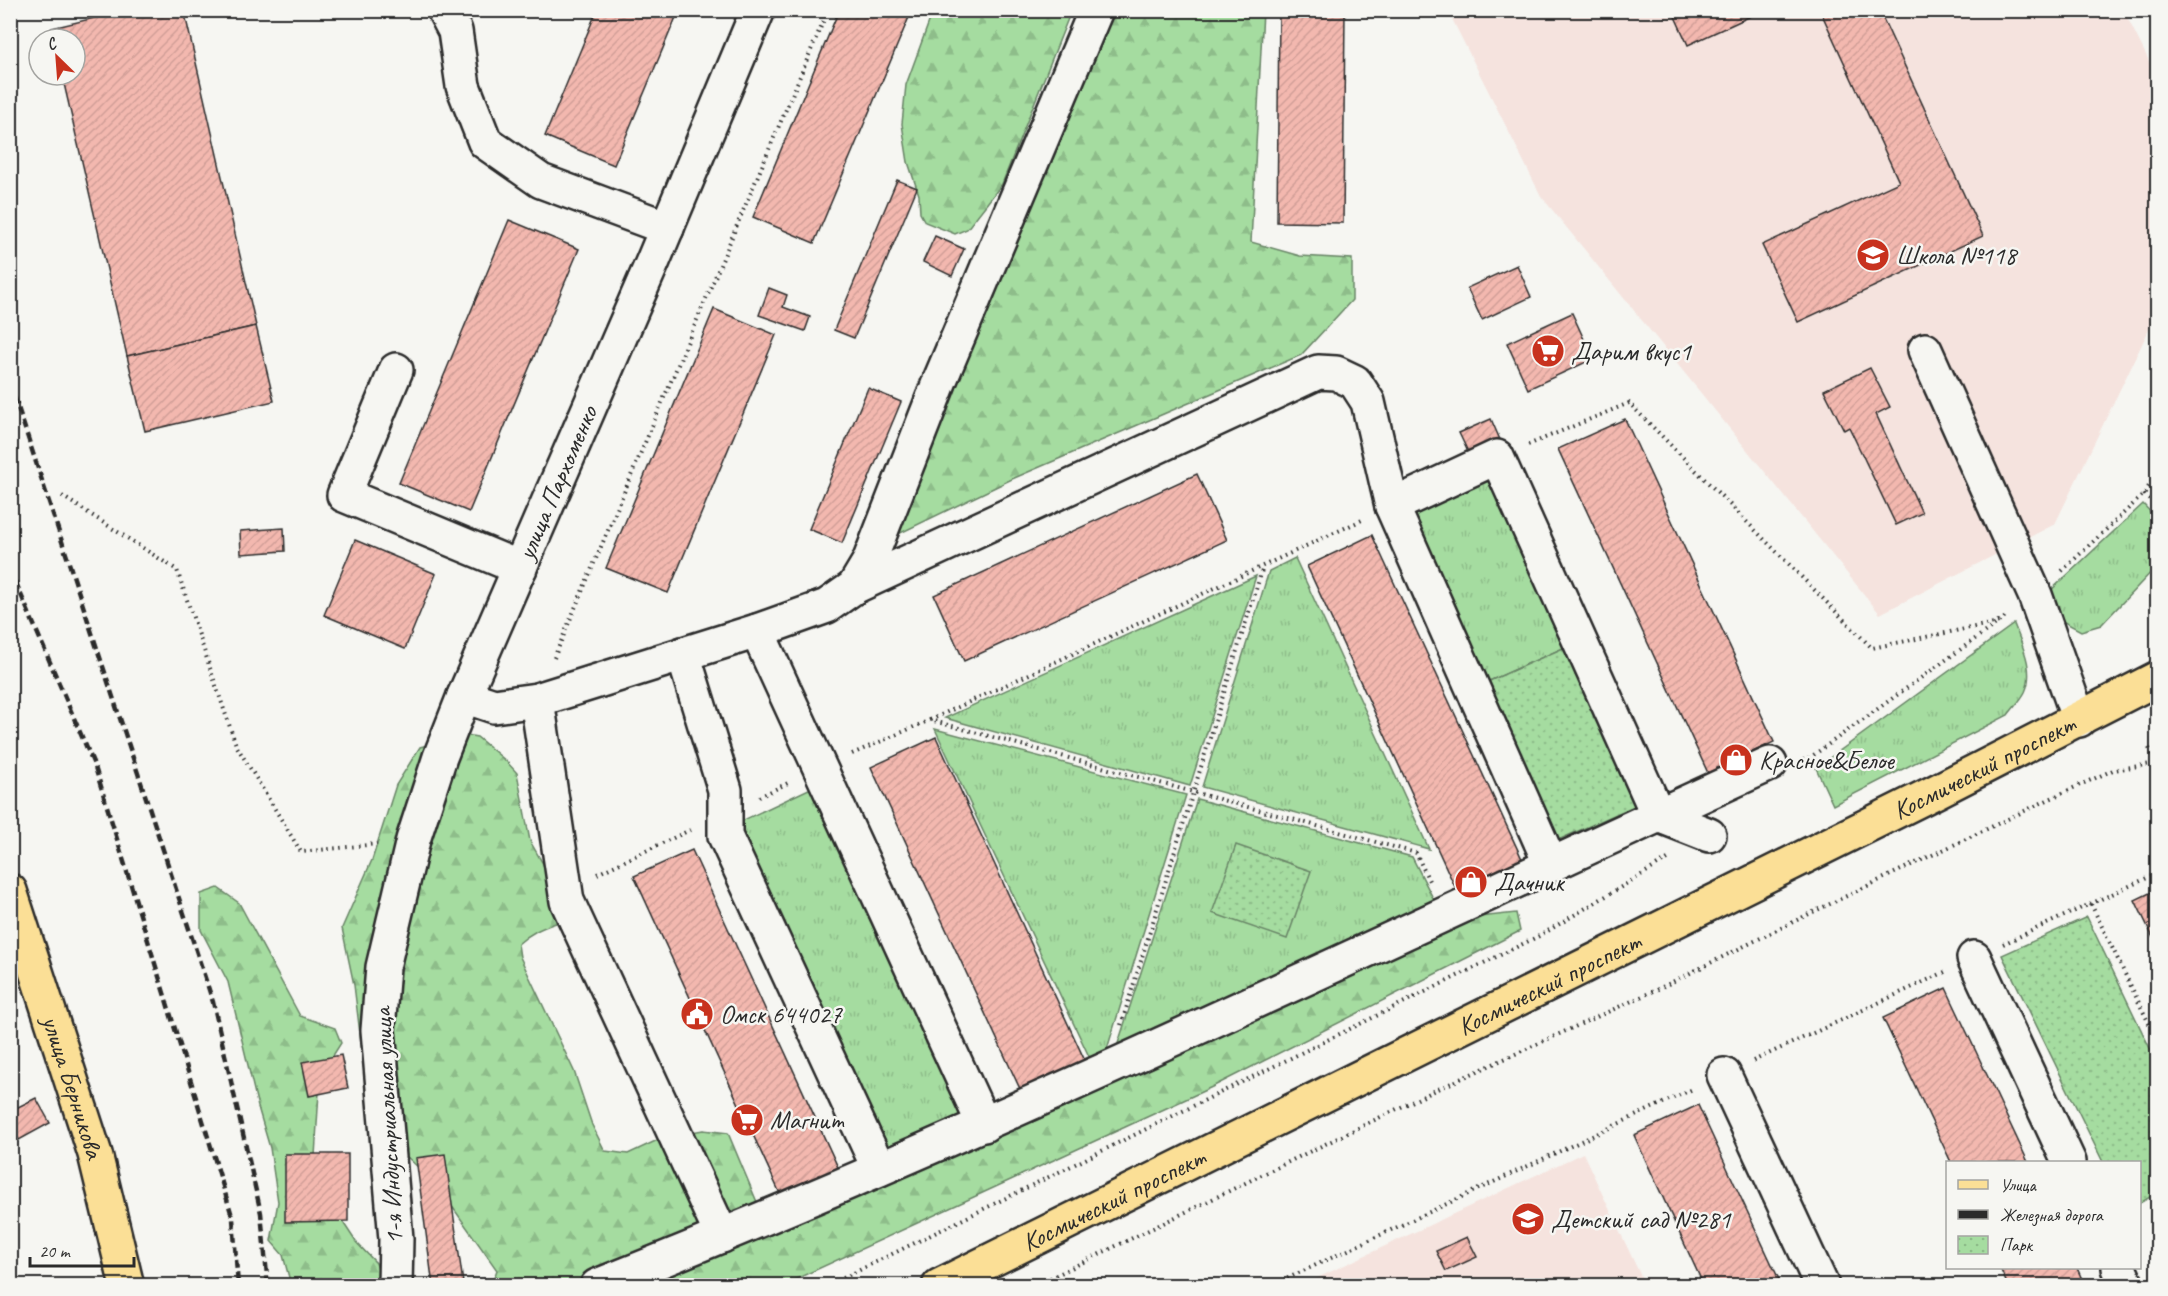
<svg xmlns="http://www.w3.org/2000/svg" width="2168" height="1296" viewBox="0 0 2168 1296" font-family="Caveat,sans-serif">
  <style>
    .built { fill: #f5e3de }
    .grass { fill: url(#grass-tufts); stroke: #688466; stroke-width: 1.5 }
    .forest { fill: url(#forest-firs); stroke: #688466; stroke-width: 1.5 }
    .park { fill: url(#park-dots); stroke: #688466; stroke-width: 1.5 }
    .building { fill: url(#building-hatch); stroke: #2b2b2b; stroke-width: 1.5 }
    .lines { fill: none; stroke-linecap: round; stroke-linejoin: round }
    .minor-casing { stroke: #2b2b2b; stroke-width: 38 }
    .major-casing { stroke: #2b2b2b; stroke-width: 38 }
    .path { stroke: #2b2b2b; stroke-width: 4; stroke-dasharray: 1.5 4.5; stroke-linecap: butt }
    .minor { stroke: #f6f6f2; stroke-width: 33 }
    .major { stroke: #fbdf96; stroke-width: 33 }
    .rail { stroke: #2b2b2b; stroke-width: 4.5; stroke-dasharray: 9 4.5; stroke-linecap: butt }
    .labels { text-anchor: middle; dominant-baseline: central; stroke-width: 5; stroke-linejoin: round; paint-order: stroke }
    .poi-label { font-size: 26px; fill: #2b2b2b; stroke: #f6f6f2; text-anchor: start }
    .street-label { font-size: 26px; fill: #2b2b2b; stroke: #f6f6f2 }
  </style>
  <defs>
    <pattern id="grass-tufts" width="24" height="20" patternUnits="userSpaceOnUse" patternTransform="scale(1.5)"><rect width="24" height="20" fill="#a5dca0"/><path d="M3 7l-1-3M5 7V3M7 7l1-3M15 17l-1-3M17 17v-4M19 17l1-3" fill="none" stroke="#8ebd8a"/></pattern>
    <pattern id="forest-firs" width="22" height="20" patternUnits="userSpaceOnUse" patternTransform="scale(1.5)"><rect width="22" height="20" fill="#a5dca0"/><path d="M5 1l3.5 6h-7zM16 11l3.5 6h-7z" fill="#8ebd8a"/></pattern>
    <pattern id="park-dots" width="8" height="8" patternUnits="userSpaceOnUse" patternTransform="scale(1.5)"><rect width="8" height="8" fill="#a5dca0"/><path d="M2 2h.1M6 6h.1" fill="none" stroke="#8ebd8a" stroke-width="1.8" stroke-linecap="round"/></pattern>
    <pattern id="building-hatch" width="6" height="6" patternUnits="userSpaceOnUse" patternTransform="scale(1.5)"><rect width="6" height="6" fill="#f3b8af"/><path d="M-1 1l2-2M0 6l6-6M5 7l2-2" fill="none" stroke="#d09e97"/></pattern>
  </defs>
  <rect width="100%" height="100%" fill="#f6f6f2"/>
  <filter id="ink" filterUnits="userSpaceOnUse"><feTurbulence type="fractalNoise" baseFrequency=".0167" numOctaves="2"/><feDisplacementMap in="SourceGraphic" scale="12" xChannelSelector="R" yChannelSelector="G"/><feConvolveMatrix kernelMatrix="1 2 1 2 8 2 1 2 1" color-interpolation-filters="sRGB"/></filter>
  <g filter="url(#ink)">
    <g class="built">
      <polygon points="1448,11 2124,11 2157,77 2157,313 2055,524 1880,614 1541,196"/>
      <polygon points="1583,1153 1645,1285 1300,1286"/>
    </g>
    <g class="grass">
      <polygon points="1491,469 1570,645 1485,683 1407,507"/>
      <polygon points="2143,504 2157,519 2157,566 2101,625 2081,631 2064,622 2047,594"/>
      <polygon points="1295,558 1429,849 1202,787 1269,571"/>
      <polygon points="1256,576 1190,786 945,718"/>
      <path d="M2014,624C2022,645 2035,670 2025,692C2021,700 2013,708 2008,715L1833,805L1816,768Z"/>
      <polygon points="935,729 1186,795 1103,1062 1094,1067"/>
      <polygon points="813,787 966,1119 884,1157 731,826"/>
      <polygon points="1197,799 1412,857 1440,912 1112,1062"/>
    </g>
    <g class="forest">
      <polygon points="933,11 1071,11 1002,184 967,229 955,234 925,222 920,213 919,195 908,162 902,124 906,85"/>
      <polygon points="1102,11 1263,11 1251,242 1300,256 1352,259 1352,300 1301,355 1012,479 886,540"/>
      <path d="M466,735L477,737L506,761L517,773L530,841L551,878L560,911L556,923C541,928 530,933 518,944L520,957L574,1071L592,1125L605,1151L628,1154L664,1137L703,1130L728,1133L762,1214L1336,979L1479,917L1516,913L1520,931L1212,1087L783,1285L491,1286L497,1270L437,1185L403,1153L386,1117L363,1058L354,985L342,928L372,860L396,785L420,747Z"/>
      <polygon points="218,888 239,903 300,1016 335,1028 341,1043 320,1076 314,1172 331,1204 356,1242 376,1263 383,1285 291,1285 283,1255 271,1241 278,1202 270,1148 258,1107 228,982 201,930 201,894"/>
    </g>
    <g class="park">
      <polygon points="1570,645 1641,803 1556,841 1485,683"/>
      <polygon points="1236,845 1311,871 1287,939 1212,913"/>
      <polygon points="2087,917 2157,1063 2157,1193 2140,1203 2140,1162 2103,1162 2002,955"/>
    </g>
    <g class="building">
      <polygon points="128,10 184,10 256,326 127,356 62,75 75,75 75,39 54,39 52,28"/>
      <polygon points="597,10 679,10 614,165 545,136"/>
      <polygon points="839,10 912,10 814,243 753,217"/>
      <polygon points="1279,10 1345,10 1343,223 1277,222"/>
      <polygon points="1672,10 1764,10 1688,45"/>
      <polygon points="1820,10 1879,10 1983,236 1798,322 1762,245 1899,182"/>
      <polygon points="897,180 917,188 854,338 834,330"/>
      <polygon points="509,220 579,249 469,512 399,483"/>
      <polygon points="935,236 964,249 952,276 923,262"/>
      <polygon points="1517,265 1531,297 1482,320 1467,288"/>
      <polygon points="769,288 787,295 783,307 810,317 805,331 759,315"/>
      <polygon points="714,309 776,335 668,593 606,568"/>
      <polygon points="1572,313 1593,359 1528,389 1507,343"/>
      <polygon points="256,326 274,401 145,431 127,356"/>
      <polygon points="1870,368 1890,407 1876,414 1922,513 1896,525 1849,427 1844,430 1824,390"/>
      <polygon points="868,388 901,402 842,543 809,529"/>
      <polygon points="1491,419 1501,442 1470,456 1459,433"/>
      <polygon points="1625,419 1774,742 1708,773 1558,449"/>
      <polygon points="1197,474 1227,540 964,661 934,595"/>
      <polygon points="284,528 285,551 241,554 240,531"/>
      <polygon points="1372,535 1522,859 1456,889 1307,566"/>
      <polygon points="355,540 436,574 405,649 324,615"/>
      <polygon points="936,737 1085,1061 1021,1091 871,767"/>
      <polygon points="692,850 841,1174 783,1200 634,876"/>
      <polygon points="2158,889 2158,948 2135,900"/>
      <polygon points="1946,988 1963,1024 2028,1162 1951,1162 1883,1018"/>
      <polygon points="341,1055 348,1088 309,1096 302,1062"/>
      <polygon points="36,1098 50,1123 19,1140 10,1124 10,1111"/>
      <polygon points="1698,1105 1754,1226 1782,1286 1704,1286 1634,1135"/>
      <polygon points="285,1154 348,1154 348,1221 285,1222"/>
      <polygon points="445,1154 463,1283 433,1286 416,1158"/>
      <polygon points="1467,1237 1477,1257 1446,1271 1436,1251"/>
      <polygon points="2000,1268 2077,1268 2085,1286 2008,1286"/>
    </g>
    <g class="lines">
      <defs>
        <g id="minor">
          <polyline points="444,10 455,31 463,86 485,142 541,181 667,228"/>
          <polyline points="1925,350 2035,595 2079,720"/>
          <polyline points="396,370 344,495 520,568"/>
          <polyline points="1392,506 1497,457 1658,815 1709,835"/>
          <polyline points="854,587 1318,372 1336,373 1355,382 1368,402 1392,506 1551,865"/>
          <polyline points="757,631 984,1125"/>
          <polyline points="683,654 725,790 725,836 879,1169"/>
          <polyline points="464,696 494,706 537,700 757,631 827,606 854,587 869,562 940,380 1096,10"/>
          <polyline points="537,700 567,901 722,1236"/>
          <polyline points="1974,958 2069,1162"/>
          <polyline points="1724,1075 1822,1286"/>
          <polyline points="2119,1268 2127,1286"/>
          <path id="s1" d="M395,1286L396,1239L378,1030L383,967L413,840L440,757L464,696L653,261L758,10"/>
          <path d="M597,1286C995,1129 1380,942 1770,764"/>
        </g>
        <g id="major">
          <path id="s2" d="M10,891L95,1154L127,1286"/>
          <path id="s3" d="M939,1286L1937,791L2158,678"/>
        </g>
      </defs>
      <use href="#minor" class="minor-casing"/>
      <use href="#major" class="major-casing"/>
      <g class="path">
        <polyline points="2147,10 2158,31"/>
        <polyline points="1528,445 1629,403 1872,648 1999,622"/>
        <polyline points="2144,494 2158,507"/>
        <polyline points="62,496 177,570 236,745 301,852 377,844"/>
        <polyline points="2062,571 2144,494 2158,472"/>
        <polyline points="554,658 828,10"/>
        <polyline points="930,720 1362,520"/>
        <polyline points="2149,748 2156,763"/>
        <polyline points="852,754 930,720 1416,853 1430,883"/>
        <polyline points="1803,760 1808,759 2007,616"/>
        <polyline points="759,797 790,782"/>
        <polyline points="597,874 690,830"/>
        <polyline points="2091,904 2158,1042"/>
        <polyline points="2003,944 2158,873"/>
        <polyline points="1121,1025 1263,567"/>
        <polyline points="1753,1061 1945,972"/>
        <polyline points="827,1286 1541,935 1671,857"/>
        <polyline points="1034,1286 1436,1090 1656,990 1813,912 2058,795 2113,770 2158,763"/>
        <polyline points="1271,1286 1695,1088"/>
      </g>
      <use href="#minor" class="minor"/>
      <use href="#major" class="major"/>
      <g class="rail">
        <polyline points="10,383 213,1002 261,1213 268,1286"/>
        <polyline points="10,569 95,767 233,1219 238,1286"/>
      </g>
    </g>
  </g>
  <defs>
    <symbol id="school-disc" viewBox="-11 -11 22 22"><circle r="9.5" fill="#c8321e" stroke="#f6f6f2"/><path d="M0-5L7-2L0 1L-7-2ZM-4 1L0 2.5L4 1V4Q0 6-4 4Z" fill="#fff"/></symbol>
    <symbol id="supermarket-disc" viewBox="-11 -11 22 22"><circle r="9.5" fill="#c8321e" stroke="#f6f6f2"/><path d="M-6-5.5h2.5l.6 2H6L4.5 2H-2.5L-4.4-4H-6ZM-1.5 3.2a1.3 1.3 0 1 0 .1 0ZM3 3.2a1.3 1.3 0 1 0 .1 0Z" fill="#fff"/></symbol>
    <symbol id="shop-disc" viewBox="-11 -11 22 22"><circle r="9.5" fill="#c8321e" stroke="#f6f6f2"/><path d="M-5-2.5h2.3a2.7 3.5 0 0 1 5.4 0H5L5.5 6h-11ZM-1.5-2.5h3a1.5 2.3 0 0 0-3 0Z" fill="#fff"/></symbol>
    <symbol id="civic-disc" viewBox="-11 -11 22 22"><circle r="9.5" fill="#c8321e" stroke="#f6f6f2"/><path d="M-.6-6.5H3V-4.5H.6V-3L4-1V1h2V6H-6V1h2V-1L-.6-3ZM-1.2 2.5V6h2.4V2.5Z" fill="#fff"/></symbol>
  </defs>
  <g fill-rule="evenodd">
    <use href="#school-disc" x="1854" y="236" width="38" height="38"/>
    <use href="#supermarket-disc" x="1529" y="332" width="38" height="38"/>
    <use href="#shop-disc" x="1717" y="741" width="38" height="38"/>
    <use href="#shop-disc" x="1452" y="863" width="38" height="38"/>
    <use href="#civic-disc" x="678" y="995" width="38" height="38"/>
    <use href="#supermarket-disc" x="728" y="1101" width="38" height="38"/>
    <use href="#school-disc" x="1509" y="1200" width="38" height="38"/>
  </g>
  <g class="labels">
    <g class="poi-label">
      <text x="1896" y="255">Школа №118</text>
      <text x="1571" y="351">Дарим вкус1</text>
      <text x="1759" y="760">Красное&amp;Белое</text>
      <text x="1494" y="882">Дачник</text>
      <text x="720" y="1014">Омск 644027</text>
      <text x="770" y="1120">Магнит</text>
      <text x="1551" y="1219">Детский сад №281</text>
    </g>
    <g class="street-label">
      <text stroke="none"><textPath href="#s1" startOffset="836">улица Пархоменко</textPath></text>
      <text stroke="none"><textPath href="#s3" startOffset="1167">Космический проспект</textPath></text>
      <text stroke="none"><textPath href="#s3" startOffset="681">Космический проспект</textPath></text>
      <text stroke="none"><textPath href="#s2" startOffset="206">улица Берникова</textPath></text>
      <text transform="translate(388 1126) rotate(-93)">1-я Индустриальная улица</text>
      <text stroke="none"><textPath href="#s3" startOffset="195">Космический проспект</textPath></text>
    </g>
  </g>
  <rect width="2168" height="1296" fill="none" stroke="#f6f6f2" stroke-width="36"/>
  <rect x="18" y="18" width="2132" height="1260" fill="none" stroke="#2b2b2b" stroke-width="2" filter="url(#ink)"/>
  <rect x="1946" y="1161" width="195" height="108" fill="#f6f6f2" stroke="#a5a5a2" stroke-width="1.5"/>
  <rect x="1958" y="1180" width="30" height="9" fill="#fbdf96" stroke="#a5a5a2" stroke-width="1.5"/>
  <text x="2000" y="1191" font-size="18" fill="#2b2b2b">Улица</text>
  <rect x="1958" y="1210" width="30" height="9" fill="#2b2b2b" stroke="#a5a5a2" stroke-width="1.5"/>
  <text x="2000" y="1221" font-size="18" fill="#2b2b2b">Железная дорога</text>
  <rect x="1958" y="1236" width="30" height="18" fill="url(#park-dots)" stroke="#a5a5a2" stroke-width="1.5"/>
  <text x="2000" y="1251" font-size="18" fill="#2b2b2b">Парк</text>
  <g transform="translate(57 57) rotate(335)"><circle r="28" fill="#f6f6f2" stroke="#a5a5a2" stroke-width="1.5"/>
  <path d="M0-4.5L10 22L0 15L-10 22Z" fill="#c8321e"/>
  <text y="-9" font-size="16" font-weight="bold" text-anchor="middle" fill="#2b2b2b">С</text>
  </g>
  <path d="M30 1257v9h104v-9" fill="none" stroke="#2b2b2b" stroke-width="3"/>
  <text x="39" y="1257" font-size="18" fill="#2b2b2b" stroke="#f6f6f2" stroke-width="4.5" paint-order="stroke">20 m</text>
</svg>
